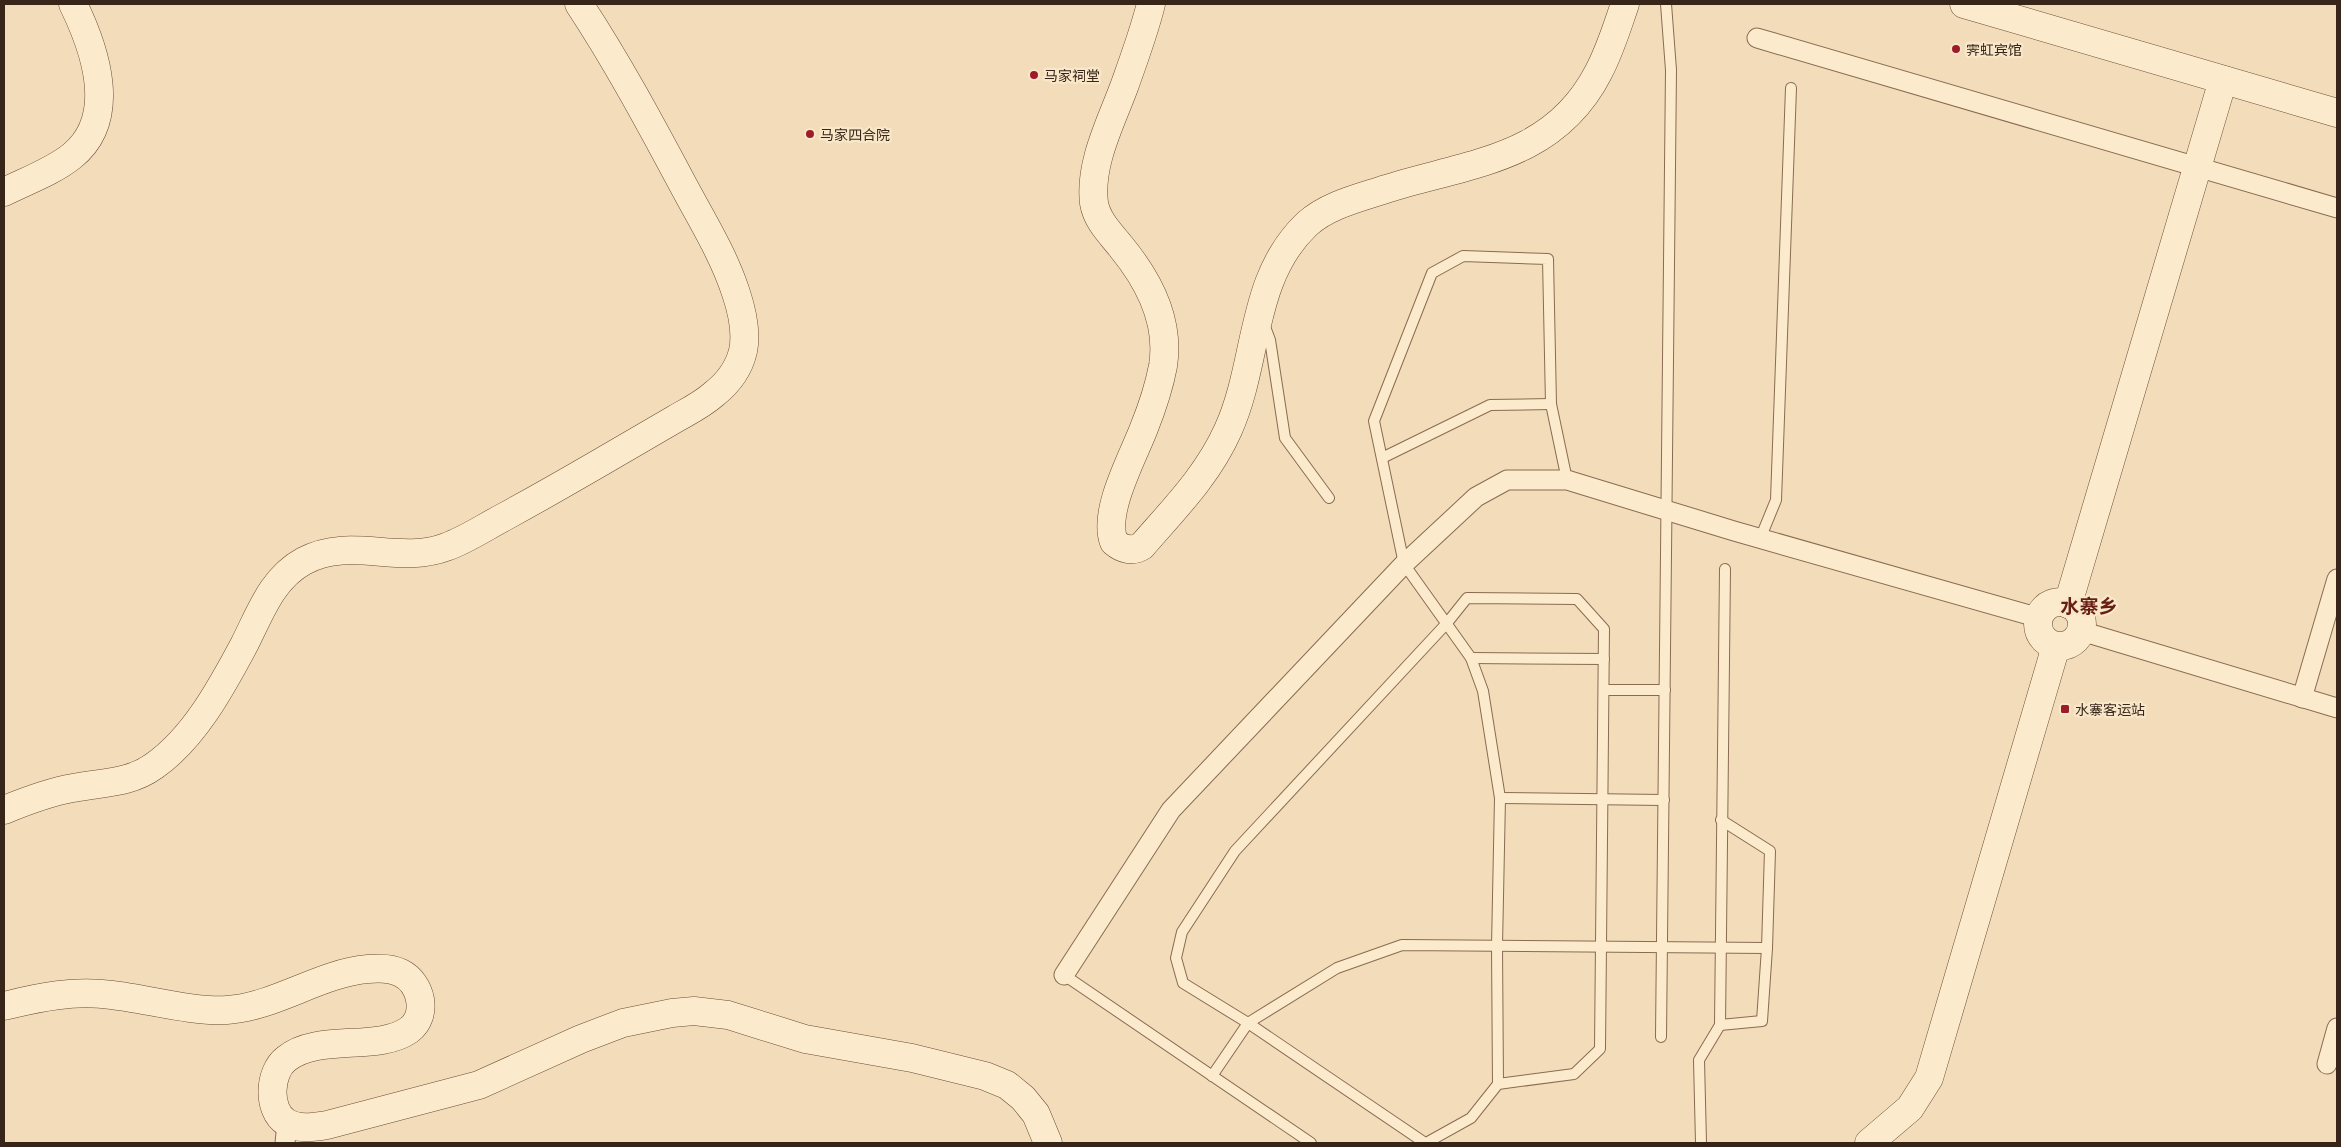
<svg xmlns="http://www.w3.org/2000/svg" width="2341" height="1147" viewBox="0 0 2341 1147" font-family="Literata,'Noto Sans SC',serif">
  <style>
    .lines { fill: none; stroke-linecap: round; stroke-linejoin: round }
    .lane-casing { stroke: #896b52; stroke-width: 12 }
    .street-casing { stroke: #896b52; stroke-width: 21 }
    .secondary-casing { stroke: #6b4c36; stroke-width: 29 }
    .lane { stroke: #fceacc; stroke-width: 10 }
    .street { stroke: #fceacc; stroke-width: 19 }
    .secondary { stroke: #fceacc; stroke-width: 28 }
    .poi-dot { fill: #9e1c28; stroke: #f9e7c9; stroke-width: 2 }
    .labels { text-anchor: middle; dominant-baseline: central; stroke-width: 4.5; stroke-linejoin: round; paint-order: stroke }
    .poi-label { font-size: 14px; fill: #372519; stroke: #f9e7c9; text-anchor: start }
    .district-label { font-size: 19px; font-weight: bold; fill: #671f14; stroke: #f9e7c9 }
  </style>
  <rect width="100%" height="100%" fill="#f2dcb9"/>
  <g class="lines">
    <defs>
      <g id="lane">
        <polyline points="1264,324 1270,340 1285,438 1329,498"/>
        <polyline points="1382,458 1490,405 1551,404"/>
        <polyline points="1760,539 1776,500 1791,88"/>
        <polyline points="1471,658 1604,659"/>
        <polyline points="1604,690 1665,690"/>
        <polyline points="1500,798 1664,800"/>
        <polyline points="1064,975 1311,1143"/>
        <polyline points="1720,1025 1762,1021 1767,948 1770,851 1721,820"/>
        <polyline points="1661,1037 1671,70 1666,4"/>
        <polyline points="1212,1076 1248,1023 1337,968 1402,945 1767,948"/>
        <polyline points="1498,1084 1497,946 1500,798 1483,691 1471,658 1404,564 1374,421 1432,273 1463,256 1548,259 1551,404 1567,480"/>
        <polyline points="1425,1143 1248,1023 1183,983 1176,958 1182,932 1235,851 1447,623 1467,598 1577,599 1604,629 1600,1049 1574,1074 1498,1084 1471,1118 1426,1143"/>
        <polyline points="1701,1143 1699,1060 1720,1025 1725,569"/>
      </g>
      <g id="street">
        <polyline points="1757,38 2337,208"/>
        <polyline points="2081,631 2337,708"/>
        <polyline points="2302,698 2337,579"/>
        <polyline points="1064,975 1171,810 1404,564 1476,497 1507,480 1567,480 1734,531 2040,618"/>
        <polyline points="2327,1064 2337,1028"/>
        <polyline points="285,1143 287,1123"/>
      </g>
      <g id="secondary">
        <path d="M1151,4C1144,32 1134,59 1124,87C1111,122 1089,164 1094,203C1097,221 1111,234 1122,248C1149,281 1170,322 1163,366C1159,387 1152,408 1144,428C1133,457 1102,512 1114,542C1122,549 1133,552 1142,546C1174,509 1208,475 1228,430C1259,362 1249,279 1307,224C1328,205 1359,198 1386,189C1468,163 1553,160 1598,73C1610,51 1617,27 1625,4"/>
        <polyline points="1964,4 2337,113"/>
        <path d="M4,192C26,181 52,172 72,156C119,118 95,49 73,4"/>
        <circle cx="2060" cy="624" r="22"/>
        <polyline points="2068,604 2223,80"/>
        <path d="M4,810C26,801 49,792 73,788C102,782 129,784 154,766C194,738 221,688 244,645C260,614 271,579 304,561C351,536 398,565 446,547C466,540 485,527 504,517C535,500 565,483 596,465C622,450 649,434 675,419C689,411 703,404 714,394C728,383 739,368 743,351C747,332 742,311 736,293C723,253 700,217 681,181C649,121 616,60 579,4"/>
        <path d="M4,1006C40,997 74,990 112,995C147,999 192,1012 227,1010C275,1007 320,973 368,969C379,968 391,968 401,973C421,983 429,1015 409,1030C378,1052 318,1033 286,1059C269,1072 267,1110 286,1122C298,1130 314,1127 327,1125L479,1085L581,1039L623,1023L672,1013L694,1011L728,1015L805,1039L912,1058L985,1076L1007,1085L1023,1098L1036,1114L1048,1143"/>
        <polyline points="1869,1143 1910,1108 1929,1078 2056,646"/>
      </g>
    </defs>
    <use href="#lane" class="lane-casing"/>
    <use href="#street" class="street-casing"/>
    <use href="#secondary" class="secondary-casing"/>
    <use href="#lane" class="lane"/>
    <use href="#street" class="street"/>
    <use href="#secondary" class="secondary"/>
  </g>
  <g class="poi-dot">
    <circle cx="1956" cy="49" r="5"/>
    <circle cx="1034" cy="75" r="5"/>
    <circle cx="810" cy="134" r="5"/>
    <rect x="2060" y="704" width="10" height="10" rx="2.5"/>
  </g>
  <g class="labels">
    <g class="poi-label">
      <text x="1966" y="49">霁虹宾馆</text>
      <text x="1044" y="75">马家祠堂</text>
      <text x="820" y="134">马家四合院</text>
      <text x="2075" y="709">水寨客运站</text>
    </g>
    <g class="district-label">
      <text x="2089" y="605">水寨乡</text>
    </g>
  </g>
  <rect width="2341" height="1147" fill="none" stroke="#372519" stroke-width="10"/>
</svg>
